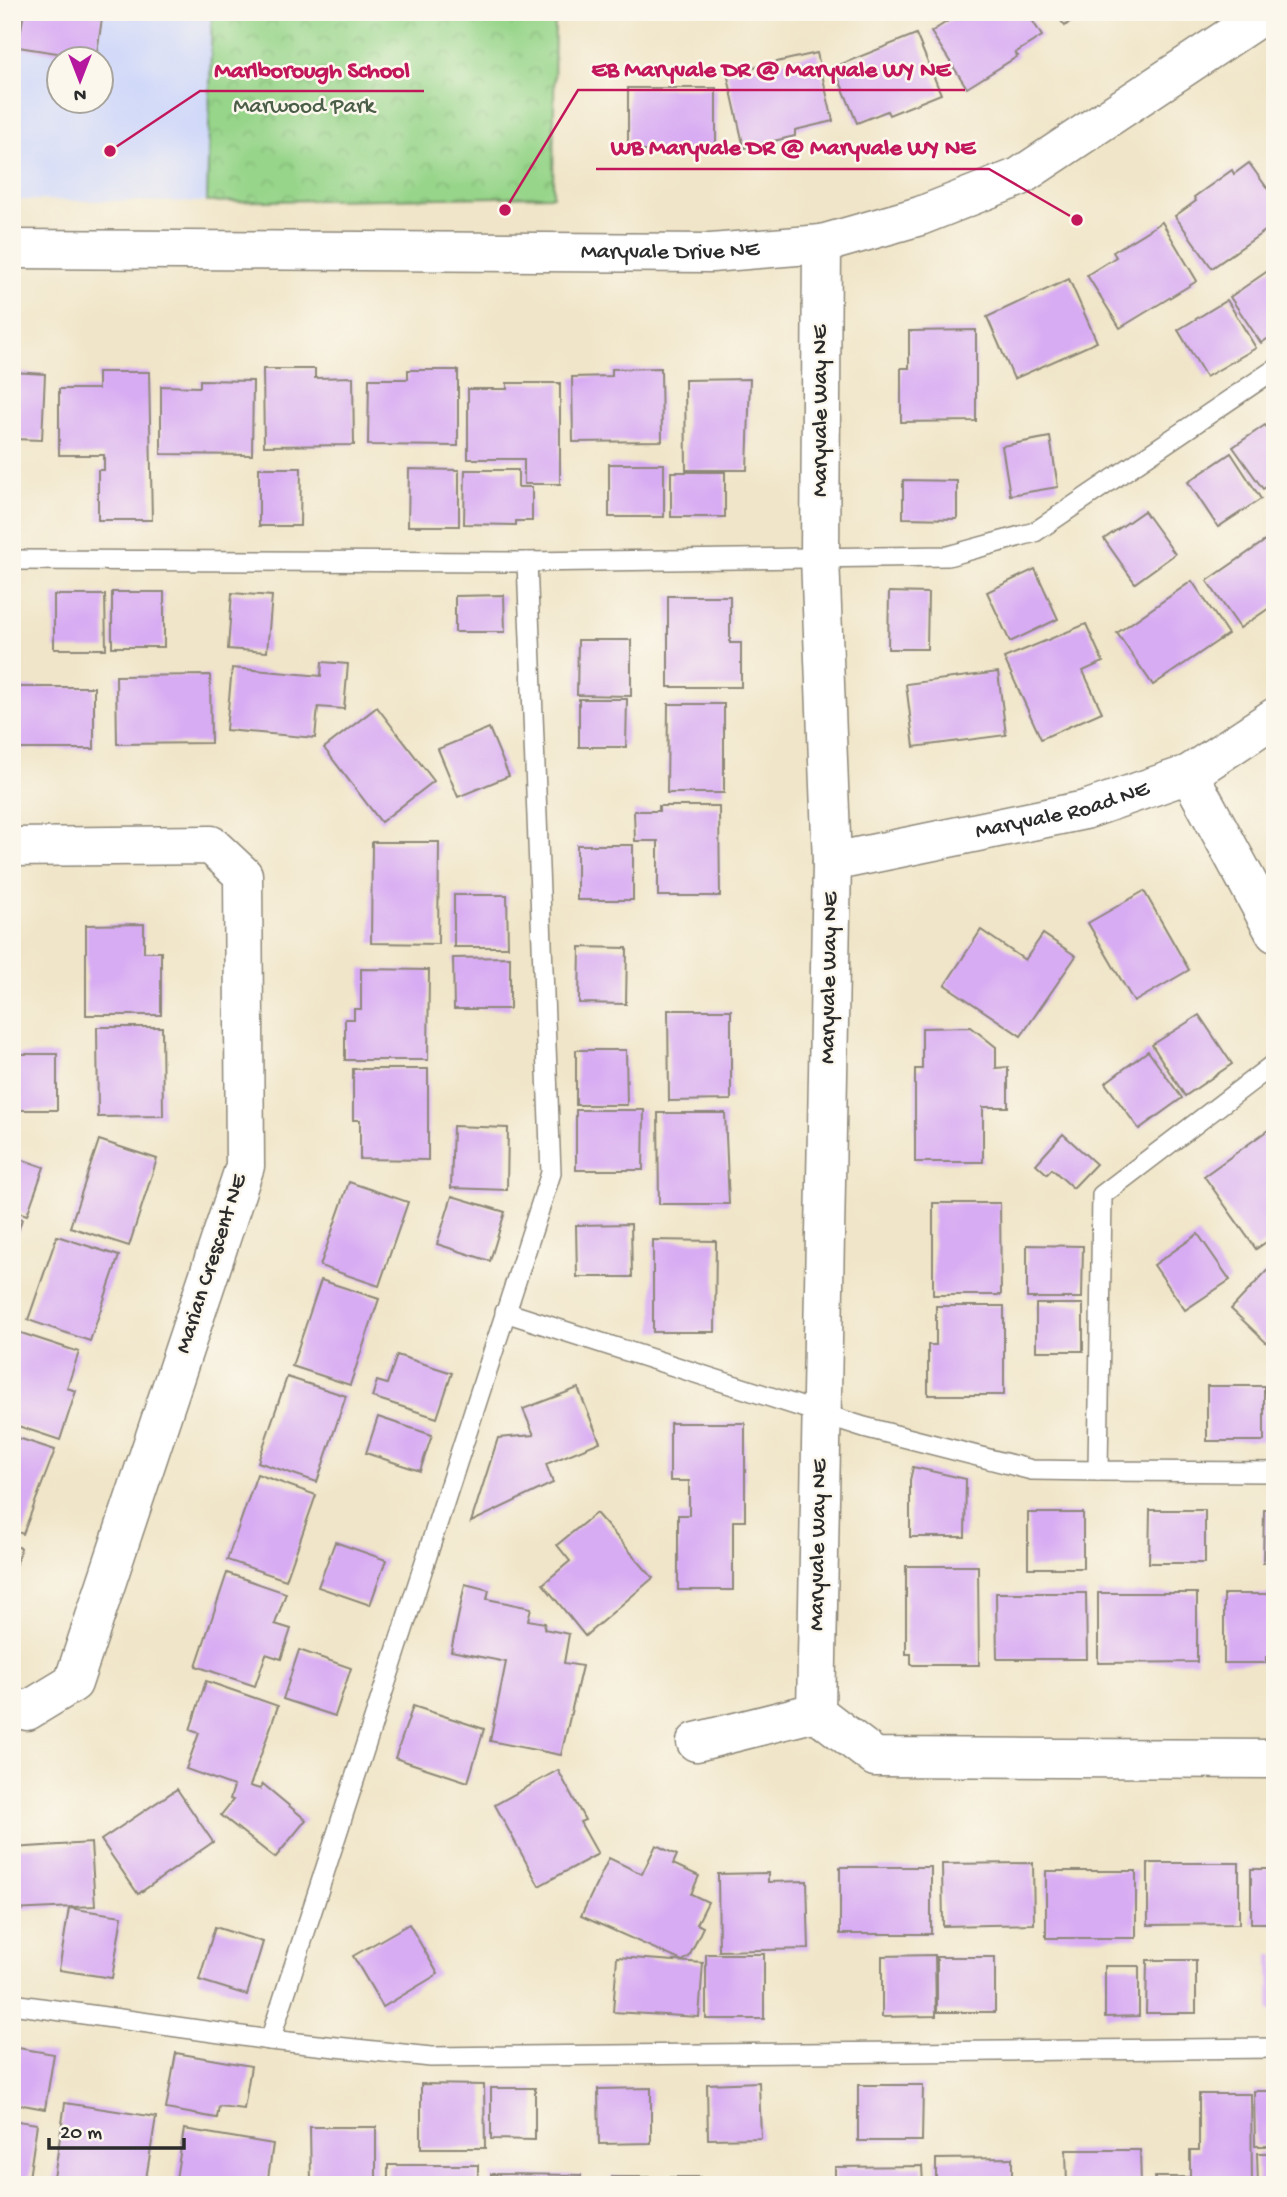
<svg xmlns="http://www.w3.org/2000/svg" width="1287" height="2197" viewBox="0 0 1287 2197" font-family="'Gochi Hand',sans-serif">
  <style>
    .built { fill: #d1d9f9; fill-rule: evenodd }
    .park { fill: url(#park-crowns); stroke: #61805a; stroke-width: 2 }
    .building { fill: #d8acf3 }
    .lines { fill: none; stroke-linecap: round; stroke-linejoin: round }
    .lane-casing { stroke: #8e887a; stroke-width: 22 }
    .street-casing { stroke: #8e887a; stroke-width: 41 }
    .lane { stroke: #fff; stroke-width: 19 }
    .street { stroke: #fff; stroke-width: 38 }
    .labels { text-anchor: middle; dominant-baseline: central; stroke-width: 5; stroke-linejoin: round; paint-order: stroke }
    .park-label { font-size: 23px; fill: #4b5e48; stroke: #fbf7ec }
    .street-label { font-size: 23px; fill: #2b2b2b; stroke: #fbf7ec }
    .leader { fill: none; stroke: #c2185b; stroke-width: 2.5 }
    .callout-dot { fill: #c2185b; stroke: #fbf7ec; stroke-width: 2.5 }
    .callout-label { font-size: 24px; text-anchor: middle; font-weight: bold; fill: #c2185b; stroke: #fbf7ec; stroke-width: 5; stroke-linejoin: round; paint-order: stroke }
  </style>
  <defs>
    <pattern id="park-crowns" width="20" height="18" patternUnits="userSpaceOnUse" patternTransform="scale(1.75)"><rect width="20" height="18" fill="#97d58a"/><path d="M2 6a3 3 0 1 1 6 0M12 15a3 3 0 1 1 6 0" fill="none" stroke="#82b777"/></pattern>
  </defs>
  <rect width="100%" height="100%" fill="#fbf7ec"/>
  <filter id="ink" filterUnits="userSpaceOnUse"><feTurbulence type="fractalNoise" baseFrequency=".0143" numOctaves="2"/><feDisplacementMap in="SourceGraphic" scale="14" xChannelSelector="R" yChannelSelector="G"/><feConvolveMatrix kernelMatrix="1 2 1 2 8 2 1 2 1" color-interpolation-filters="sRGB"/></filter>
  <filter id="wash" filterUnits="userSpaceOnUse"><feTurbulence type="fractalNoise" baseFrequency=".00686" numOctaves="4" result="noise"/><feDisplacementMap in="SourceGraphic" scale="28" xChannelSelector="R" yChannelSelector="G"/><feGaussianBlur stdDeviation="1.57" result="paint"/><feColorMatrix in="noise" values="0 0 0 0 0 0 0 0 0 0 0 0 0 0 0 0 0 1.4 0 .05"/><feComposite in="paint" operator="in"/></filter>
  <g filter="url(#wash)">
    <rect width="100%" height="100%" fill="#f0e5c8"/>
    <path class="built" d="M12,12H212L207,202L12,200ZM60,60H102V102H60Z"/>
    <polygon class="park" points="212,12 555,12 553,196 207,202"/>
    <g id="blocks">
      <g class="building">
        <polygon points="24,12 103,12 96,59 18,47"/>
        <polygon points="962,12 1027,12 1042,36 1015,53 1018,56 967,88 931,32"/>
        <polygon points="1054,12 1081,12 1065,26"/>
        <polygon points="916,34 941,94 889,115 887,111 857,123 834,67"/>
        <polygon points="817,53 833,121 795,130 795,136 744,148 727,73"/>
        <rect x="628" y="88" width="88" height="63"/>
        <polygon points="1249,163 1275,199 1275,224 1212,268 1175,216 1196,201 1194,197 1232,170 1234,174"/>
        <polygon points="1162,222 1197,281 1120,328 1087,275 1116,257 1113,252"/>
        <polygon points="1272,268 1275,334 1261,343 1230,297"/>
        <polygon points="1069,279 1097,342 1014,379 987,317"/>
        <polygon points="1227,300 1256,348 1206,377 1178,330"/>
        <polygon points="976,330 976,421 901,422 901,368 909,368 909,331"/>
        <polygon points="661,368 662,441 573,442 572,377 612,376 612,369"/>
        <polygon points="263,369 315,369 315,378 353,377 354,445 264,446"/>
        <polygon points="408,370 458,370 458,446 368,445 369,379 408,379"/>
        <polygon points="12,372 45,374 42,440 12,439"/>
        <polygon points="98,372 149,372 152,520 98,520 98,470 104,470 104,455 59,455 59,389 98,389"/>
        <polygon points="750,379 747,470 686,470 685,380"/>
        <polygon points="200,380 253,381 252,455 161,454 161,386 200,387"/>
        <polygon points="507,383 560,383 560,484 524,484 524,459 468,459 468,389 507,389"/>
        <polygon points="1265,425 1275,438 1275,481 1263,489 1233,447"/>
        <polygon points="1050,437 1058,487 1010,495 1002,446"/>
        <polygon points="1231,453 1261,499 1218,527 1188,482"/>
        <rect x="609" y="464" width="55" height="53"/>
        <polygon points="259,468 301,468 300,526 259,526"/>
        <polygon points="409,469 459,470 459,526 408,526"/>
        <polygon points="465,470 518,470 518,487 532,487 532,521 516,521 516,525 464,524"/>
        <rect x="671" y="472" width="54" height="45"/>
        <polygon points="903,480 957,481 957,519 903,518"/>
        <polygon points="1144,511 1175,554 1135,583 1104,539"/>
        <polygon points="1275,534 1275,604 1240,628 1207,581"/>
        <polygon points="1035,569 1058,619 1010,642 987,592"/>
        <polygon points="1192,581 1228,634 1153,685 1117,633"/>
        <rect x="112" y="592" width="52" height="55"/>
        <polygon points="889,592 928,593 927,649 888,649"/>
        <polygon points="232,593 272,596 267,652 228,649"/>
        <polygon points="54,595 105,595 106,649 54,649"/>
        <polygon points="504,595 505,632 455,632 455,596"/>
        <polygon points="668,596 730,596 730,643 741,643 741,687 668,687"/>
        <polygon points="1086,624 1103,662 1083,671 1102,712 1041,739 1004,658"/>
        <polygon points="578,640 631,640 631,696 577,695"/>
        <polygon points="322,662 348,664 344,709 318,707 315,738 226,730 232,668 321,676"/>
        <polygon points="998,672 1006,735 914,747 906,684"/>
        <polygon points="210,675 211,743 117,744 116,676"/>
        <rect x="12" y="687" width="82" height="62"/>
        <polygon points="579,699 627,699 626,747 579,747"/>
        <polygon points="668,704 724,704 724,793 667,793"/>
        <polygon points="377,707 434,781 381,822 324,748"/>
        <polygon points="489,728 509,776 458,797 438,749"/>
        <polygon points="659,806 719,806 720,896 658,896 658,841 635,841 634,811 659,811"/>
        <polygon points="372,842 439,842 438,944 371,943"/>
        <rect x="577" y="845" width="56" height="55"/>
        <polygon points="1144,891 1189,970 1134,1002 1088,923"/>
        <polygon points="454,895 507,895 508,947 454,947"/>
        <polygon points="144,924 144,952 161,952 161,1015 86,1015 86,925"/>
        <polygon points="981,930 1025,960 1043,934 1076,956 1021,1036 945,985"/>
        <polygon points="580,947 627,948 626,1004 579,1003"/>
        <polygon points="510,957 510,1009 454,1009 453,958"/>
        <polygon points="361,969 429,970 428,1060 345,1060 345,1019 354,1019 354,1009 361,1009"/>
        <polygon points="668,1010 731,1010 731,1100 669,1101"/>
        <polygon points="1199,1015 1232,1064 1185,1096 1152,1045"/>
        <polygon points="97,1027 162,1027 163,1116 98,1117"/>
        <polygon points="971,1027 996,1047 996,1068 1008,1067 1008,1107 983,1107 983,1162 915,1162 915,1069 922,1069 922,1028"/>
        <polygon points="576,1050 626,1050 627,1105 576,1105"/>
        <polygon points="1148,1051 1182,1098 1139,1129 1105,1083"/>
        <rect x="12" y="1054" width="45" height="56"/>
        <polygon points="353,1069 428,1069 428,1160 360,1159 360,1120 353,1120"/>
        <polygon points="576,1110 644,1110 643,1170 576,1170"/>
        <polygon points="658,1113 725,1113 729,1204 659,1204"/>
        <polygon points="453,1126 508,1128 507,1190 451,1188"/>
        <polygon points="1268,1130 1275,1139 1275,1236 1256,1249 1204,1176"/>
        <polygon points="1063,1134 1096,1164 1073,1188 1052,1169 1047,1174 1036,1164"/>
        <polygon points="99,1140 157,1159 129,1246 70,1227"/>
        <polygon points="12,1156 44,1167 27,1215 12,1210"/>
        <polygon points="349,1182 408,1202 379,1286 320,1266"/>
        <polygon points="452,1196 505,1212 490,1261 437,1244"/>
        <polygon points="933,1203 1000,1203 1001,1295 933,1295"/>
        <polygon points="12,1216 22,1219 13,1248 12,1248"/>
        <polygon points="631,1224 632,1277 577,1277 576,1225"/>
        <polygon points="1198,1234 1230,1280 1185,1310 1154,1265"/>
        <polygon points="57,1236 119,1256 90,1341 28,1320"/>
        <polygon points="653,1240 716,1241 715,1332 653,1332"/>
        <polygon points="1027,1245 1083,1246 1082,1298 1027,1298"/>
        <polygon points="1275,1262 1275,1351 1231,1309"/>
        <polygon points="321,1280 379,1299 350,1385 292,1366"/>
        <rect x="1036" y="1304" width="47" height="47"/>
        <polygon points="936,1306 1004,1306 1004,1395 928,1395 928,1345 936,1345"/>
        <polygon points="15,1331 79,1352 67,1388 76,1391 60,1440 12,1424 12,1340"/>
        <polygon points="397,1355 452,1373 437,1418 372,1397 377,1381 387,1384"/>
        <polygon points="287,1377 346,1396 317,1482 258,1462"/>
        <rect x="1207" y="1386" width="57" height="55"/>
        <polygon points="578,1388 600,1442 546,1464 553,1483 471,1522 498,1438 534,1435 523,1409"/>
        <polygon points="378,1417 432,1435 420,1471 366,1453"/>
        <polygon points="670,1423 745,1423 745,1521 733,1521 733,1590 678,1590 678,1515 689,1515 689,1481 670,1481"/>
        <polygon points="12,1436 55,1450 23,1534 12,1530"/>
        <polygon points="913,1467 966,1479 965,1537 910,1537 910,1480"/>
        <polygon points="257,1474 316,1495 286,1580 227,1560"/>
        <polygon points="1150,1510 1205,1510 1205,1563 1149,1563"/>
        <polygon points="1264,1510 1275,1510 1275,1563 1263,1563"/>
        <polygon points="596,1513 653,1578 585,1636 543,1584 570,1561 557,1545"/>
        <rect x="1028" y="1513" width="55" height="55"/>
        <polygon points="335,1542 386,1560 370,1605 318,1587"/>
        <polygon points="12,1545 21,1548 13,1573 12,1573"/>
        <polygon points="906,1566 978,1566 979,1665 911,1665 911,1654 906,1654"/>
        <polygon points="227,1573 286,1593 275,1624 291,1629 281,1659 266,1654 255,1686 196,1666"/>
        <polygon points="465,1584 489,1590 487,1599 531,1608 528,1620 545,1623 544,1629 569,1634 564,1663 582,1666 561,1755 490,1741 506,1662 451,1651"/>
        <polygon points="996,1593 1086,1593 1087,1659 997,1659"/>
        <polygon points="1098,1593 1197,1593 1197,1662 1098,1663"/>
        <polygon points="1224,1594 1275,1594 1275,1657 1266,1657 1266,1663 1224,1663"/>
        <polygon points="299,1650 351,1668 335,1716 283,1699"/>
        <polygon points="206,1681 278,1706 250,1786 260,1789 263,1784 306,1820 275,1858 221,1815 233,1800 230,1799 234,1786 186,1769 199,1733 190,1730"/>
        <polygon points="413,1706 484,1729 468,1782 395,1758"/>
        <polygon points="558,1770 585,1820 580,1822 598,1854 539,1886 495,1805"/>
        <polygon points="177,1789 213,1842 138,1894 101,1840"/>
        <polygon points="91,1843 95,1906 12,1910 12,1848"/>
        <polygon points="656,1845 677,1855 673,1864 699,1876 691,1894 708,1902 697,1924 703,1927 689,1957 682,1961 581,1916 609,1858 642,1874"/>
        <polygon points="1033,1863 1034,1924 943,1926 942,1864"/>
        <polygon points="1148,1863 1239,1863 1239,1924 1148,1925"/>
        <rect x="840" y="1867" width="91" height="67"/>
        <rect x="1251" y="1869" width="24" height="54"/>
        <rect x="1046" y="1871" width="90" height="67"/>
        <polygon points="768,1873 768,1882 807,1881 809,1949 719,1951 718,1874"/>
        <polygon points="69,1908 122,1916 112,1978 59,1970"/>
        <polygon points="409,1924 438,1974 383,2007 353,1956"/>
        <polygon points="215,1927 263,1942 247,1995 199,1980"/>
        <rect x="706" y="1954" width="58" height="65"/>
        <rect x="1269" y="1954" width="6" height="57"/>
        <polygon points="935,1955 936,2016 882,2017 882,1956"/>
        <polygon points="617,1957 703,1963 699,2017 613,2012"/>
        <rect x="937" y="1957" width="58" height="55"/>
        <polygon points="1147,1960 1196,1960 1196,2013 1146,2013"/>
        <polygon points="1105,1966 1139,1966 1139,2016 1105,2017"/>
        <polygon points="12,2047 54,2054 45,2109 12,2103"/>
        <polygon points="176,2053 251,2066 244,2109 219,2106 217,2118 166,2109"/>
        <polygon points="759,2082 761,2138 708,2139 707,2084"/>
        <polygon points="421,2084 484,2085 485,2148 421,2148"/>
        <polygon points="858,2085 923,2085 922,2141 858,2141"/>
        <polygon points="491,2088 535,2088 535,2140 491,2139"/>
        <polygon points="651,2088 651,2143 599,2144 598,2089"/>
        <polygon points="1254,2091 1275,2091 1275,2146 1255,2146"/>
        <polygon points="1199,2094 1251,2094 1252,2185 1155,2185 1155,2177 1190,2177 1190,2150 1199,2150"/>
        <polygon points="65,2103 156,2117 145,2185 53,2185"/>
        <polygon points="12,2120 37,2124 28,2185 12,2184"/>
        <polygon points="310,2127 376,2127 376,2185 283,2185 283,2182 311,2182"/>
        <polygon points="184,2129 273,2144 267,2185 175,2185"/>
        <polygon points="1066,2150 1140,2150 1141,2185 1067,2185"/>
        <polygon points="1257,2153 1275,2153 1275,2185 1258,2185"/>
        <polygon points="1012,2158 1012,2185 936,2185 936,2159"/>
        <rect x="388" y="2165" width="90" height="20"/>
        <polygon points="922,2166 923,2185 835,2185 835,2167"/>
        <polygon points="491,2174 581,2175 581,2185 491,2185"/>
        <rect x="611" y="2177" width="89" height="8"/>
      </g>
    </g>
  </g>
  <g filter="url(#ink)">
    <use href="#blocks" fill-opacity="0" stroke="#8e887a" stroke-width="2"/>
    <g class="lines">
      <defs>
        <g id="lane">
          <polyline points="12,560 527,562 948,556 1035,532 1275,369"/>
          <polyline points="1275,1063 1102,1195 1098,1471 1275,1472"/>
          <polyline points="505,1312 864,1427 1032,1470 1098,1471"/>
          <polyline points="12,2004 270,2040 431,2057 1275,2048"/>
          <polyline points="270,2040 551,1173 527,562"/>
        </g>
        <g id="street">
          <polyline points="822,244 820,557 832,862 816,1712 875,1757 1275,1759"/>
          <path id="s1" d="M12,249L711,253L822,244L920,216L1019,177L1267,12"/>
          <polyline points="1189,774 1275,933"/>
          <polyline points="12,847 211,845 243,875 245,1166 73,1683 27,1711 12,1706"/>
          <path id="s2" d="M832,862L1085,810L1189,774L1275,717"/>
          <polyline points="696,1742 816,1712"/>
        </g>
      </defs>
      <use href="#lane" class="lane-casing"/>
      <use href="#street" class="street-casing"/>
      <use href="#lane" class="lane"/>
      <use href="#street" class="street"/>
    </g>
  </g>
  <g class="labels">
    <g class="park-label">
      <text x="304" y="107">Marwood Park</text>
    </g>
    <g class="street-label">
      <text stroke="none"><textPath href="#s1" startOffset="658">Maryvale Drive NE</textPath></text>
      <text transform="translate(821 411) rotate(-90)">Maryvale Way NE</text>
      <text stroke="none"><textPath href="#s2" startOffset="236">Maryvale Road NE</textPath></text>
      <text transform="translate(830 978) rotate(-89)">Maryvale Way NE</text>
      <text transform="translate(212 1264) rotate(-72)">Marian Crescent NE</text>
      <text transform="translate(819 1545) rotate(-89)">Maryvale Way NE</text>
    </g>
  </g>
  <path class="leader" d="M505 210L578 90H965M110 151L200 91H424M1077 220L989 169H596"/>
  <g class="callout-dot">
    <circle cx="505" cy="210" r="7"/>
    <circle cx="110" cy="151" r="7"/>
    <circle cx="1077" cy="220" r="7"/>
  </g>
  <g class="callout-label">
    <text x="771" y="76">EB Maryvale DR @ Maryvale WY NE</text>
    <text x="312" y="77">Marlborough School</text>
    <text x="793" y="154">WB Maryvale DR @ Maryvale WY NE</text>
  </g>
  <rect width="1287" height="2197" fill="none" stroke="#fbf7ec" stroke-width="42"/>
  <g transform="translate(80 80) rotate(180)"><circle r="33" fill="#fbf7ec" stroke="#a8a59f" stroke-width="2"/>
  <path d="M0-5L12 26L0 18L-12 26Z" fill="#b5179e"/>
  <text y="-10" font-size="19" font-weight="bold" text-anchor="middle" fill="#2b2b2b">N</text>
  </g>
  <path d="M49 2138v10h135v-10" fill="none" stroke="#2b2b2b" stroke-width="3.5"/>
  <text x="60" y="2138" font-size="21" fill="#2b2b2b" stroke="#fbf7ec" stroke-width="5" paint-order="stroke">20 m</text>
</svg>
